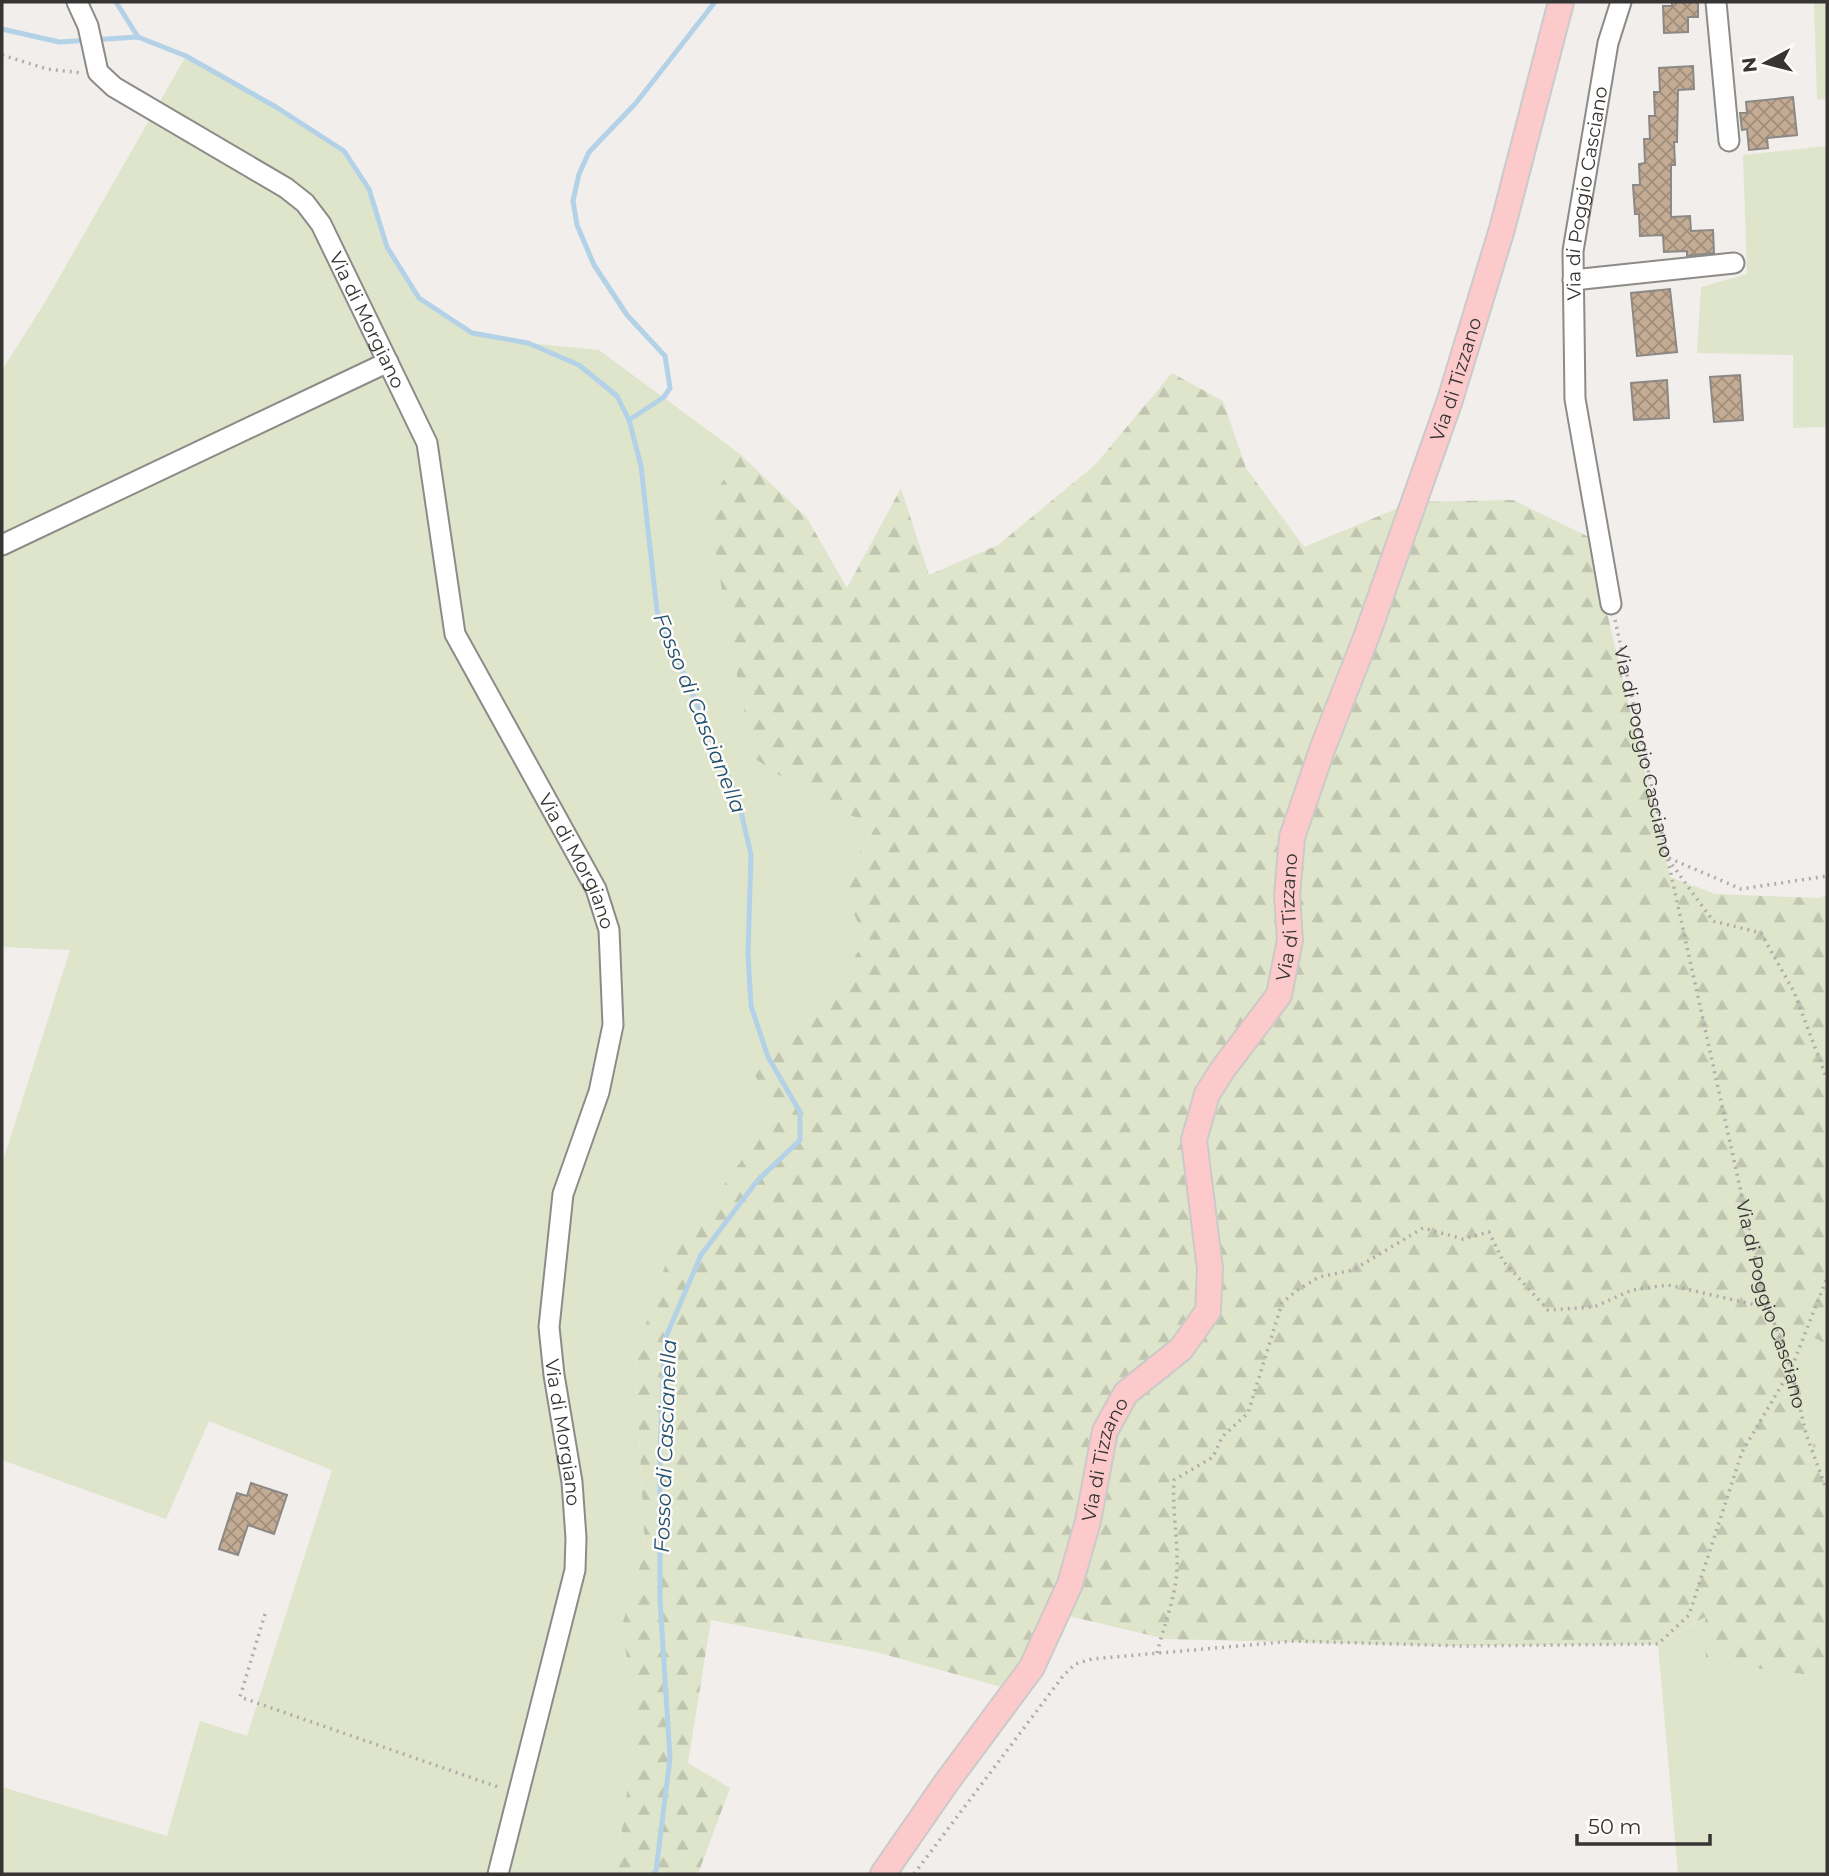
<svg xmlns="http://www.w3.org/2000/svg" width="1829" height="1876" viewBox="0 0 1829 1876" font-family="Montserrat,sans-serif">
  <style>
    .green { fill: #dfe5cb }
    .forest { fill: url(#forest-firs) }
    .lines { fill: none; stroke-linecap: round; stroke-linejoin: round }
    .stream { stroke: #b4d2e7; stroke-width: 5 }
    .building { fill: url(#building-cross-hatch); stroke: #8b8886; stroke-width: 2 }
    .minor-casing { stroke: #8d8b88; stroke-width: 23 }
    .major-casing { stroke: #cbcaca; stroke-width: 28 }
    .path { stroke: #afadaa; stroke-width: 3.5; stroke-dasharray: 2 5; stroke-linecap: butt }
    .minor { stroke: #fff; stroke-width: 19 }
    .major { stroke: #fdcacb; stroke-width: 24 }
    .labels { text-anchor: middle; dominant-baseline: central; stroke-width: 5; stroke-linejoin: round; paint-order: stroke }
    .street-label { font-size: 19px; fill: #363534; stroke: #fefbf8 }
    .water-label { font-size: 21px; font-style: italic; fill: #205170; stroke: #fefbf8 }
  </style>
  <defs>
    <pattern id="forest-firs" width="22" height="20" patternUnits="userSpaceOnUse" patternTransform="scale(1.75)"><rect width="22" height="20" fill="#dfe5cb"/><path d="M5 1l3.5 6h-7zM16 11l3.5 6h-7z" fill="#c0c5af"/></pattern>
    <pattern id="building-cross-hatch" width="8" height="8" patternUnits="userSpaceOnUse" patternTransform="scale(1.75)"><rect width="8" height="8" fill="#c4ac94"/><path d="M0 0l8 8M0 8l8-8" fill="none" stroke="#a08d7a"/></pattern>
  </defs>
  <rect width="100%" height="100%" fill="#f1eeeb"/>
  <g class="green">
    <polygon points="1814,2 1827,2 1827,99 1817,100"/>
    <polygon points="186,56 276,107 344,151 369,189 387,247 419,298 472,333 528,343 599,350 740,454 708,504 825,806 877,825 840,884 866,940 811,1020 744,1055 777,1113 673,1254 635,1358 645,1549 622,1625 636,1723 618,1859 612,1874 2,1874 2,1787 167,1836 200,1721 247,1736 332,1470 209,1421 166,1519 2,1460 2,1164 70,950 2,947 2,370 44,304"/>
    <polygon points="1827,146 1827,427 1793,428 1793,355 1697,353 1701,287 1747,274 1743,155"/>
    <polygon points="1782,1322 1827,1344 1827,1488"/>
    <polygon points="1706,1617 1706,1662 1827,1677 1827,1874 1678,1874 1658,1644"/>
  </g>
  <polygon class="forest" points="1172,373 1223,401 1246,468 1304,547 1413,502 1513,500 1589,537 1670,877 1715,894 1819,898 1827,895 1827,1344 1782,1323 1827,1488 1827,1677 1706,1662 1705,1617 1658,1644 1447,1646 1166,1639 1069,1616 1005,1688 876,1652 711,1620 688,1763 730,1788 698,1874 612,1874 618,1859 636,1723 622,1625 645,1549 635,1358 666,1263 776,1114 744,1055 811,1020 866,940 840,884 877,825 825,806 754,758 731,646 708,504 740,454 807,518 847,588 901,488 929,575 998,545 1095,465"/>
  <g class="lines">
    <g class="stream">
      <polyline points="116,2 138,37"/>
      <polyline points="2,29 59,42 138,37 186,56 276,107 344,151 369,189 387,247 419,298 472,333 528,343 579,365 617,396 629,420 641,466 657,611 738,799 751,855 748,954 751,1006 768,1057 800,1112 800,1140 757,1181 701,1255 665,1339 660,1451 660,1600 670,1758 656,1871 653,1874"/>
      <polyline points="629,420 664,397 670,388 665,356 627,315 594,265 577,225 573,201 579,174 589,152 636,103 715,2"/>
    </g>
  </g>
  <g class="building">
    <polygon points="1672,2 1698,2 1698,17 1688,17 1688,32 1664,33 1663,6 1672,6"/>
    <polygon points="1693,66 1694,89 1678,90 1677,142 1674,142 1675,165 1671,165 1671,217 1690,216 1691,231 1713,230 1714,253 1687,256 1687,251 1664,252 1663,235 1640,236 1639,214 1635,214 1633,185 1640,185 1639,164 1645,163 1644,139 1650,139 1649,116 1655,116 1654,92 1660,92 1659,68"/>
    <polygon points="1793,97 1797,135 1767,138 1768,148 1749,150 1747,129 1742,130 1740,113 1747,113 1746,102"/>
    <polygon points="1670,289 1677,352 1637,356 1631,293"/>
    <polygon points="1740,375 1743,420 1714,422 1710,377"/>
    <polygon points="1667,380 1669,418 1634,420 1631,383"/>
    <polygon points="251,1483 287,1495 274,1534 248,1525 238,1555 219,1549 237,1493 247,1496"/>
  </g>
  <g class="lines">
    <defs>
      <g id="minor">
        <path id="s2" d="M77,2L88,26L98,72L114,87L286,188L305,203L321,224L427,443L455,634L596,889L609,930L613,1025L599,1092L563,1194L549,1327L554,1375L572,1482L576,1538L575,1570L498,1874"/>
        <polyline points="1716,2 1729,141"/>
        <polyline points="1573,280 1734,263"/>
        <polyline points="2,545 388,362"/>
        <path id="s3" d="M1611,604L1575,399L1573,251L1608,43L1621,2"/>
      </g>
      <g id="major">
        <path id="s4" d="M883,1874L946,1783L1032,1667L1070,1584L1088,1521L1105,1431L1126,1393L1181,1349L1208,1311L1210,1269L1194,1140L1207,1094L1223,1069L1279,995L1290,940L1287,896L1292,837L1323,747L1367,635L1450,400L1502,229L1561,2"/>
      </g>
    </defs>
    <use href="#minor" class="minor-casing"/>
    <use href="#major" class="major-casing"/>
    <g class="path">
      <polyline points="2,55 47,69 82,73"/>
      <path id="s1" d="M1615,620L1763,1292L1791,1369L1806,1434L1827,1491"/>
      <polyline points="1669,858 1741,889 1827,876"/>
      <polyline points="1668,859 1713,921 1761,933 1794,992 1827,1079"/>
      <polyline points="265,1614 240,1697 501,1788"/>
      <path d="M1157,1653C1164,1625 1176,1597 1177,1568C1178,1539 1172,1510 1174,1480L1213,1457L1222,1437L1248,1413L1282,1303L1296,1291L1319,1277L1353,1270L1423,1228L1463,1239L1489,1232L1503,1261L1548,1310L1594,1307L1632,1290L1668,1285L1769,1308"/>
      <polyline points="914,1874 1063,1676 1075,1664 1092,1659 1294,1641 1463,1646 1658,1644 1689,1615 1742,1452 1791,1369 1827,1278"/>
    </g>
    <use href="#minor" class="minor"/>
    <use href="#major" class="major"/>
  </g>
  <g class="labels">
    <g class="street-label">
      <text stroke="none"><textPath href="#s3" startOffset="415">Via di Poggio Casciano</textPath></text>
      <text stroke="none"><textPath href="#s2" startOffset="452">Via di Morgiano</textPath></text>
      <text stroke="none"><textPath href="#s4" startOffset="1652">Via di Tizzano</textPath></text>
      <text stroke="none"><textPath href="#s1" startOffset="135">Via di Poggio Casciano</textPath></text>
      <text stroke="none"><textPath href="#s2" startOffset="1040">Via di Morgiano</textPath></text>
      <text stroke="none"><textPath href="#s4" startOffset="1085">Via di Tizzano</textPath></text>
      <text stroke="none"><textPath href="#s1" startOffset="702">Via di Poggio Casciano</textPath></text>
      <text stroke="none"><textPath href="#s2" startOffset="1628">Via di Morgiano</textPath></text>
      <text stroke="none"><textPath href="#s4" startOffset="476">Via di Tizzano</textPath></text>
    </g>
    <g class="water-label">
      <text transform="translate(700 713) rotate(68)">Fosso di Cascianella</text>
      <text transform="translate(665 1446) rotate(-88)">Fosso di Cascianella</text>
    </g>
  </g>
  <rect width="1829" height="1876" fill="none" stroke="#363534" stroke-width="7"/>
  <g transform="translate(1766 63) rotate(263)" stroke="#fefbf8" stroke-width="5" paint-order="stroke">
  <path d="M0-5L12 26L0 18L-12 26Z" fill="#363534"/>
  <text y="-10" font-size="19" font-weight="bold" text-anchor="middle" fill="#363534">N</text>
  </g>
  <path d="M1577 1834v10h133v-10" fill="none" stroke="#363534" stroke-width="3.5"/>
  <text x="1588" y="1834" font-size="21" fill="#363534" stroke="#fefbf8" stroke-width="5" paint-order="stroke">50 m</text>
</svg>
